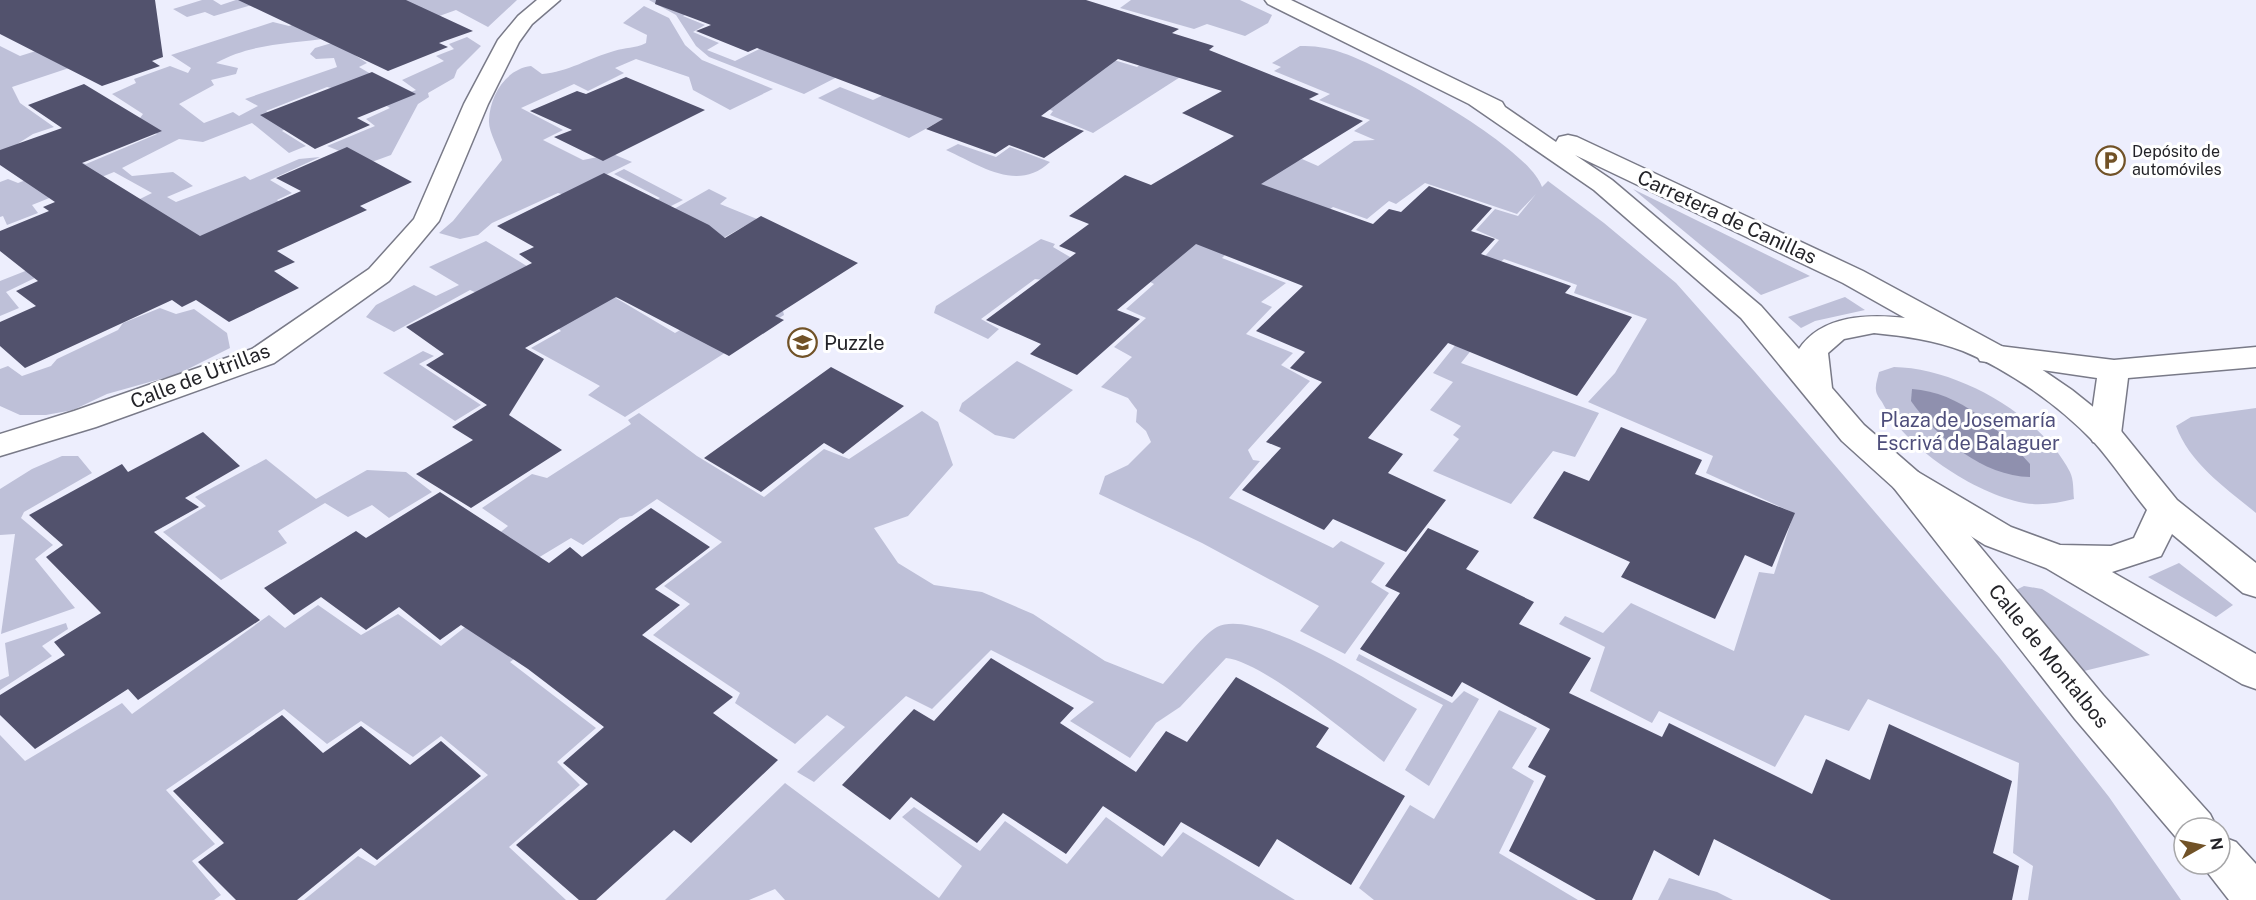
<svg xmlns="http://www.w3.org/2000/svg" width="2256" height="900" viewBox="0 0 2256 900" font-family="'Public Sans',sans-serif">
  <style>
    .green { fill: #bec0d8 }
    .water { fill: #8f90ae }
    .building { fill: #52526d }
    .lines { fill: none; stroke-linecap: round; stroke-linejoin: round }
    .street-casing { stroke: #797a88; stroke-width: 3 }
    .secondary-casing { stroke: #797a88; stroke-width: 3 }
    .street { fill: #fff; fill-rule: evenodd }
    .secondary { fill: #fff; fill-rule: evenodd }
    .labels { text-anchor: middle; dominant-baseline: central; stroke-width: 6; stroke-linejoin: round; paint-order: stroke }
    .far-poi-label { font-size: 16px; fill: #232328; stroke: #fff; text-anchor: start }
    .street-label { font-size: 20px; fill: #232328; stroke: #fff }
    .poi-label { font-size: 20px; fill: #232328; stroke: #fff; text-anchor: start }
    .park-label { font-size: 20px; fill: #4e4e7b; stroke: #fff }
  </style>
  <rect width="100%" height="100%" fill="#edeefd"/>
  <g class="green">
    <polygon points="202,0 213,0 221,5 236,0 269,0 214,16 205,12 187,17 173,9"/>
    <polygon points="388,0 517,0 488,27 456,10 431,19"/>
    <polygon points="649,0 687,0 704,6 683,16 705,25 693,32 719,43 707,50 735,61 782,38 841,75 804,94 709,57 696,46 676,15"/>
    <polygon points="1131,0 1240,0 1272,15 1268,23 1245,36 1207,24 1194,29 1120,8"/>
    <path d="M644,6L669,18L685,45L702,60L773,89L730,110L693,90L689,77L636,59L615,68L624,73L588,91L574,84L521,108L563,130L543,140L583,160L613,154L632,162L565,195L558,193L492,223L478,235L460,239L439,233L453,221L502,160C499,149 488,131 489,120C490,95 506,69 531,66L542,74C568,72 589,58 614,51C626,47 634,49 646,43L647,35L623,23Z"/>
    <path d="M273,22L289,26L301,22L330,38C291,44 251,43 216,63L238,68L236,74L211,80L214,85L179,104L204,123L233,112L239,116L258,106L245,99L337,67L334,58L316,59L310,54L315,48L335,42L367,63L359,67L371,74L336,89L327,87L266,111L288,127L282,131L306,146L289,153L252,123L203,142L179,139L122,168L132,176L173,172L193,186L167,197L176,202L245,176L250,180L299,159L320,157L270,180L292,193L277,200L287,210L199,248L124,207L152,193L114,172L32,205L38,213L7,225L3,216L0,217V182L8,179L18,183L76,161L86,164L157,134L137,122L143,114L112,94L136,83L134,79L170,66L188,73L191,68L171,55Z"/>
    <polygon points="467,37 481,46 457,70 454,78 428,93 429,97 418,104 391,155 369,163 327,146 375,126 366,119 390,108 382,103 416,90 402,80 444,61 436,56 454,49 449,44"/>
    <polygon points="74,39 108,55 12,87 20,103 54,127 33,134 0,155 0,46 20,56"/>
    <path d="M1300,46C1314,46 1326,47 1340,52C1382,65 1529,147 1542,187L1548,181L1604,223L1676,283L1755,372L1999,657L2109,797L2181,900H2028L2033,866L2013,853L2019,763L1868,699L1849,731L1805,715L1775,767L1659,711L1652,723L1590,691L1605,647L1559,624L1565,616L1603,633L1631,603L1734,651L1759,572L1774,574L1794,513L1706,473L1713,456L1588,402L1615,373L1647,319L1574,293L1577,285L1504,259L1497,265L1480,262L1499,240L1476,230L1495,209L1518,216L1536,194L1517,214L1425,183L1396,204L1389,201L1367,219L1333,207L1322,215L1226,196L1302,159L1318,166L1354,141L1375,140L1354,131L1370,120L1319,100L1330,94L1274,71L1281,67L1272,63Z"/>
    <polygon points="1148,59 1188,72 1093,133 1050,115 1053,111 1031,102 1114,60 1137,67"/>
    <polygon points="918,78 991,93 909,138 818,98 840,87 873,100"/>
    <path d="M958,144L996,157L1010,147L1050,162C1017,193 980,165 946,150Z"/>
    <polygon points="624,169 683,200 667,208 664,269 616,298 675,333 746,291 783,311 784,315 625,417 588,395 600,386 531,348 561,331 548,318 622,220 660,198 614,174"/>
    <polygon points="709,189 727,198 720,204 757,219 672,267 674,209"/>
    <polygon points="1633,189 1810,276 1761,295"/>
    <polygon points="1186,234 1229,251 1222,258 1286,283 1261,302 1272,307 1246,334 1293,353 1281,365 1310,381 1248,450 1253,460 1260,461 1229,498 1333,548 1341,541 1385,563 1371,582 1389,593 1345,654 1300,631 1319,606 1202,543 1099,494 1105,476 1128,465 1151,442 1146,431 1136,422 1137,410 1128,398 1101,387 1132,357 1114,347 1146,318 1126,309 1154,284 1126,269"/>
    <polygon points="1041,239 1055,244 1053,247 1070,257 1069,265 1044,280 1035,279 981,319 999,329 988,339 934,313 936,306"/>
    <polygon points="486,241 530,268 484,296 470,290 394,332 366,317 376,305 414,285 436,296 459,285 429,267"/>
    <polygon points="33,268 41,275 6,292 19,308 0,316 0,281"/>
    <polygon points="1845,297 1865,310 1815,321 1801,328 1788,317"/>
    <polygon points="160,308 176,314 194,309 227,333 230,348 178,374 107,394 73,410 46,415 20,415 0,406 0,369 8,366 22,376 51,366 57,359 118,330 123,323"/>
    <polygon points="1473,323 1489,328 1461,363 1599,413 1575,457 1553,451 1511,504 1433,471 1459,439 1453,435 1461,426 1430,410 1453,382 1433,373"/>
    <polygon points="423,351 434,356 419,364 481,405 455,421 383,373"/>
    <polygon points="1017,361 1073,390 1014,439 995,435 959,411 962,403"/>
    <path d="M1894,367C1957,368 2041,415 2070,472C2074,480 2073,491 2074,499C2058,503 2041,506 2024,503C1974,493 1905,448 1882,402C1880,399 1876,394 1876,390C1875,385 1878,377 1879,372Z"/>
    <path d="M2256,408V513C2226,488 2190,464 2176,426L2191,417Z"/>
    <path d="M922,411L938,422L953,465L908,516L874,528L898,563L934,585L982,592L1033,614L1105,661L1163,684C1175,671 1203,634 1217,627C1258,607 1378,687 1417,709L1384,762C1350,736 1264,662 1226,658L1180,707L1156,723L1130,758L1070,721L1094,702L991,650L932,709L906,696L814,782L797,772L845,727L827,715L795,744L735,703L740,693L653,635L690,604L664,586L722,542L657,499L632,516L620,518L583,545L571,538L528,564L491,540L508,526L482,508L532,474L547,478L631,424L628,420L639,413L697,456L764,497L824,449L849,459Z"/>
    <polygon points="62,456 78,456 92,473 24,512 21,518 53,545 35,559 75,608 1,634 15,534 0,535 0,489 32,469"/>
    <polygon points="266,459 316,499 367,470 406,472 432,492 389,518 372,505 348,517 325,503 278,531 287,543 221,580 163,532 206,506 195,497"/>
    <polygon points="2179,563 2233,605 2216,617 2148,577"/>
    <polygon points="2024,586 2042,589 2150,655 2084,671 2016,599 2014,591"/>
    <polygon points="318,605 361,635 398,614 441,646 483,613 530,647 510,662 596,728 557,762 580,785 509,847 566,900 304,900 358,856 375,866 488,775 441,736 413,757 361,721 327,744 284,709 166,790 215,844 192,861 221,895 214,900 0,900 0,735 25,761 122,703 132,714 269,615 285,628"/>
    <polygon points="66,623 68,629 42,646 52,656 0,690 0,680 9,676 5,643"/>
    <polygon points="1359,654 1452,703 1464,691 1479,699 1429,786 1405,770 1443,705 1356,660"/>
    <polygon points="1499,710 1537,728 1512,768 1534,781 1499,853 1578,900 1374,900 1359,888 1410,805 1434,819"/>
    <polygon points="785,783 939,898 962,866 902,817 914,807 980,851 1005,821 1067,864 1106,817 1162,857 1183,832 1295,900 785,900 775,889 749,900 665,900"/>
    <polygon points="1669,878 1717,892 1733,900 1658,900"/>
  </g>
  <path class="water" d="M1912,389C1960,392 1999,429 2030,464V477C1983,476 1937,438 1911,401Z"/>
  <g class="building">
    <polygon points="0,0 155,0 163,57 152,61 160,66 102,86 0,34"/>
    <polygon points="238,0 406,0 473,31 439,43 448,47 388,71"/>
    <polygon points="656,0 1086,0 1179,29 1172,33 1214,46 1209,50 1319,94 1309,99 1363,121 1261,184 1373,224 1389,209 1401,212 1429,186 1492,208 1471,231 1495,239 1481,254 1571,286 1565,293 1632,317 1577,396 1448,343 1368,438 1403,454 1388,473 1446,500 1406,552 1333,519 1324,530 1242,490 1281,448 1266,442 1322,382 1290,368 1305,352 1256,331 1303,286 1196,244 1117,310 1140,319 1077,375 1030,354 1041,344 986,320 1076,253 1059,246 1089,224 1069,216 1125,175 1151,185 1234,136 1182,113 1222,91 1118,59 1041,116 1084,131 1044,158 1009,145 995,154 926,129 943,119 757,48 748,52 696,31 711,25 655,4"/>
    <polygon points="372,72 416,94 357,118 370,125 315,149 260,115"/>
    <polygon points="626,77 705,110 603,161 554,137 572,130 530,111 577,91 586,94"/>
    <polygon points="84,84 162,131 82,163 200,236 301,191 276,178 347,147 412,182 360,206 367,210 277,251 295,262 274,271 299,288 229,322 196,300 182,307 172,300 25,368 0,346 0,322 36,306 16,291 38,281 0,251 0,231 49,211 43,207 55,202 0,165 0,150 62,128 28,105"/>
    <polygon points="604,173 709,225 725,238 761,216 858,263 775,316 784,320 729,356 616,297 525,348 544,359 509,415 562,450 471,508 416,474 473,440 452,427 487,405 426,365 444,354 406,327 532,263 519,254 534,247 497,226"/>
    <polygon points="831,367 904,406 843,454 824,443 761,492 704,458"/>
    <polygon points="1621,427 1702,460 1695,474 1795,513 1772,567 1745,555 1715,619 1621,577 1630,562 1533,518 1564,471 1589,481"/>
    <polygon points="203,432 240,466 185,498 199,507 154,532 260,620 138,700 128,689 35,749 0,715 0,695 65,655 54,642 101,613 46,557 63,545 29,515 122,464 128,472"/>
    <polygon points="440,492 549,563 570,547 582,557 651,508 710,547 655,589 680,605 642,635 733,697 713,713 778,760 691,843 674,830 596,900 579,900 516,845 588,784 563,763 604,727 528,669 461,625 440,640 399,607 366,630 321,597 294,615 264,588 356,531 366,538"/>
    <polygon points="1428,528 1479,551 1466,569 1534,602 1519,624 1591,658 1569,693 1662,737 1669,723 1812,794 1826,759 1870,780 1889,724 2012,781 1993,853 2019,866 2012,900 1831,900 1714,839 1699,876 1654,850 1632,900 1596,900 1509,851 1546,776 1528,767 1550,729 1462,682 1452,697 1360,649 1400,593 1385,586"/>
    <polygon points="991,658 1074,708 1060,723 1136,772 1166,731 1187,742 1236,677 1329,728 1316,747 1405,796 1351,885 1277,839 1259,867 1181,822 1164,846 1103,806 1066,854 1003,813 977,843 911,797 890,820 842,785 914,709 934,721"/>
    <polygon points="282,715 323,753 361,726 410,765 441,741 481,776 377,860 361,848 297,900 236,900 198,862 224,843 173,791"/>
  </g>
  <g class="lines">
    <defs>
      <g id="street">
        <polygon points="537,0 560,0 532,24 519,42 488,104 439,221 389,281 274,363 96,427 0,456 0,434 74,411 252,349 369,269 414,219 464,104 498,40 518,16"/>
        <polygon points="1991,345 2114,360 2256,347 2256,367 2128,378 2121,434 2117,442 2105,445 2093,442 2089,434 2097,378 1980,361 1976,354 1980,347"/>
        <polygon points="1906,468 1918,472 2103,695 2210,814 2217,828 2184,828 2184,844 2180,842 2075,719 1894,488 1889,480 1894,472"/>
        <polygon points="2220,836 2236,842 2256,864 2256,900 2229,900 2201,864 2220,864"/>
      </g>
      <path id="secondary" d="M1265,0H1291L1502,102L1505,107L1556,142L1559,137L1568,135L1577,137L1863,271L2031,362L2072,390L2117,426L2177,500L2256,563V597L2243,593L2172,534L2161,556L2112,572L2256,654V689L2242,684L2046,568L1985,545L1894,488L1842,441L1741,318L1594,190L1469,104L1268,4ZM1575,155L1843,283L1905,318C1868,314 1822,315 1799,349L1761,306L1612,180ZM1874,333C1904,336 1934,340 1963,351C2009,370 2060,406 2094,442C2113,463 2129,488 2147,510L2134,538L2111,546L2060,545L2011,527L1918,472L1864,425L1832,388L1828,353L1844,339Z"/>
    </defs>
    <use href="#street" class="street-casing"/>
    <use href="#secondary" class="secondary-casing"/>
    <use href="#street" class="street"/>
    <use href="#secondary" class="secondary"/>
  </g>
  <defs>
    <symbol id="parking-ring" viewBox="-11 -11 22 22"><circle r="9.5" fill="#fff" stroke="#715227" stroke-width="1.5"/><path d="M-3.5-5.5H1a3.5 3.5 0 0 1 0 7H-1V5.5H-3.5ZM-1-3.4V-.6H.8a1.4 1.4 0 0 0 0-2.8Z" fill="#715227"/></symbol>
    <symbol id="school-ring" viewBox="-11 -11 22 22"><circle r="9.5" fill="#fff" stroke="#715227" stroke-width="1.5"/><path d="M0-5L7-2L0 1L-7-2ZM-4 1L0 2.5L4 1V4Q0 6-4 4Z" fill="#715227"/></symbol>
  </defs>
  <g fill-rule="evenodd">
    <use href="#parking-ring" x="2094" y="144" width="33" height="33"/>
    <use href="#school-ring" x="786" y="326" width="33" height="33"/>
  </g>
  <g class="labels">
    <g class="far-poi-label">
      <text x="2132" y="151">Depósito de<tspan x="2132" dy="18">automóviles</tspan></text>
    </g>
    <g class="street-label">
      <text transform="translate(1727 217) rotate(25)">Carretera de Canillas</text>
      <text transform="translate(200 376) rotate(-21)">Calle de Utrillas</text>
      <text transform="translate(2049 656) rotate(51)">Calle de Montalbos</text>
    </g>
    <g class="poi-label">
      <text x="824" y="343">Puzzle</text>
    </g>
    <g class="park-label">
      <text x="1968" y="420">Plaza de Josemaría<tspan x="1968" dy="23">Escrivá de Balaguer</tspan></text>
    </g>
  </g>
  <g transform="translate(2202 846) rotate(81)"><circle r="28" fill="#ffffff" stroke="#a7a7a9" stroke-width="1.5"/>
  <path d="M0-4.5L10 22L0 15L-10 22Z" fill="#715227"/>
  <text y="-9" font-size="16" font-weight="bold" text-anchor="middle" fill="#232328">N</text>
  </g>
</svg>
